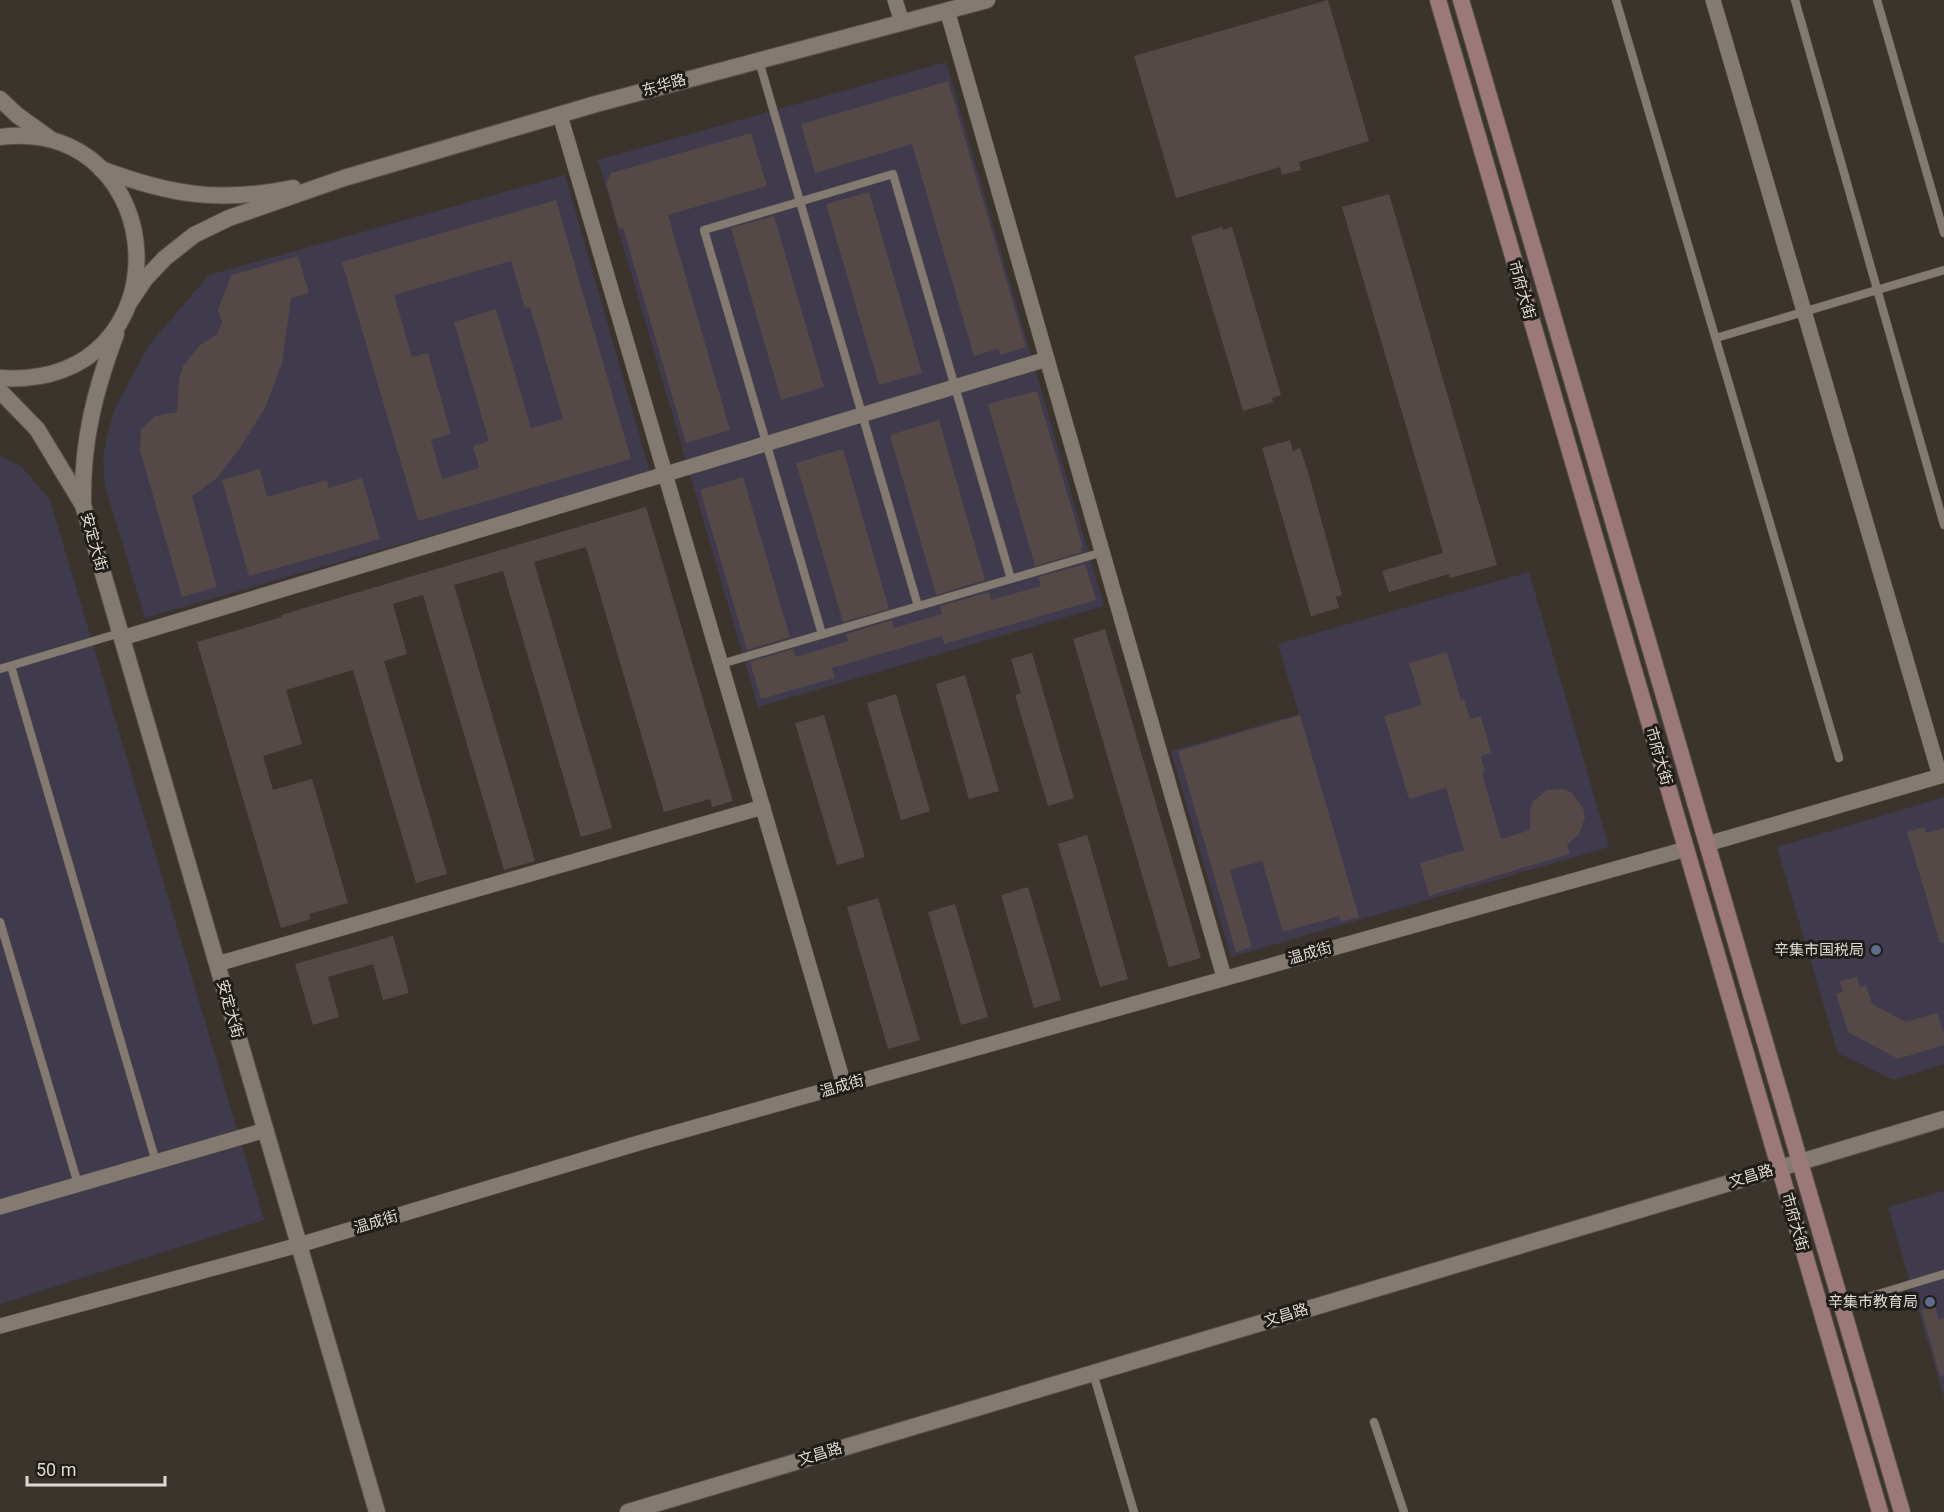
<svg xmlns="http://www.w3.org/2000/svg" width="1944" height="1512" viewBox="0 0 1944 1512" font-family="Roboto,'Noto Sans SC',sans-serif">
  <style>
    .commercial { fill: #3f3a4c }
    .building { fill: #544947; fill-rule: evenodd }
    .lines { fill: none; stroke-linecap: round; stroke-linejoin: round }
    .service-casing { stroke: #57514b; stroke-width: 9 }
    .minor-casing { stroke: #57514b; stroke-width: 16 }
    .tertiary-casing { stroke: #57514b; stroke-width: 18 }
    .secondary-casing { stroke: #57514b; stroke-width: 18 }
    .service { stroke: #837b72; stroke-width: 8 }
    .minor { stroke: #837b72; stroke-width: 15 }
    .tertiary { stroke: #837b72; stroke-width: 16 }
    .secondary { stroke: #9b7879; stroke-width: 16 }
    .service-dot { fill: #5c6f8a; stroke: #201d19; stroke-width: 2 }
    .labels { text-anchor: middle; dominant-baseline: central; stroke-width: 6; stroke-linejoin: round; paint-order: stroke }
    .street-label { font-size: 15px; fill: #ded9d5; stroke: #201d19 }
    .poi-label { font-size: 15px; fill: #ded9d5; stroke: #201d19; text-anchor: end }
  </style>
  <rect width="100%" height="100%" fill="#3b342d"/>
  <g class="commercial">
    <polygon points="946,62 1104,606 758,707 598,160"/>
    <polygon points="565,175 650,472 145,618 105,486 103,459 106,440 115,408 149,345 209,275"/>
    <polygon points="0,456 21,466 50,500 264,1220 0,1304"/>
    <polygon points="1529,572 1609,847 1231,957 1171,751 1299,714 1278,644"/>
    <polygon points="1944,797 1944,1064 1893,1080 1838,1053 1777,847"/>
    <polygon points="1944,1191 1944,1397 1888,1207"/>
  </g>
  <g class="building">
    <polygon points="1328,0 1369,141 1299,162 1301,170 1282,175 1280,167 1176,198 1134,56"/>
    <polygon points="948,81 1026,347 1000,355 998,349 974,356 912,144 815,173 801,124"/>
    <polygon points="751,133 767,186 668,215 730,430 686,443 623,228 619,229 606,183 611,173"/>
    <polygon points="869,192 922,373 879,385 826,204"/>
    <polygon points="1389,194 1497,565 1450,578 1449,574 1389,592 1382,571 1443,553 1342,207"/>
    <path d="M556,200L631,459L418,521L342,262ZM511,261L525,308L530,307L563,419L531,428L496,309L454,322L489,441L473,446L479,468L442,479L431,440L451,434L428,353L412,357L394,295Z"/>
    <polygon points="774,216 824,387 781,400 731,228"/>
    <polygon points="1222,227 1223,230 1232,227 1281,395 1272,398 1273,402 1243,411 1191,236"/>
    <polygon points="298,256 309,293 291,298 282,363 265,408 240,448 216,479 192,496 217,587 182,597 140,450 141,429 155,416 177,412 179,379 183,366 199,346 217,334 222,322 218,310 231,275"/>
    <polygon points="1037,391 1083,547 1080,548 1082,552 1035,566 988,404"/>
    <polygon points="939,420 985,580 936,595 890,435"/>
    <polygon points="1290,440 1293,451 1300,448 1308,472 1342,595 1336,597 1339,608 1311,616 1262,448"/>
    <polygon points="843,449 889,609 843,622 796,463"/>
    <polygon points="260,469 267,497 327,480 329,488 362,478 380,539 249,576 222,480"/>
    <polygon points="743,477 790,637 747,650 700,490"/>
    <polygon points="646,507 733,801 712,807 710,799 664,812 586,547 534,562 612,828 581,837 503,571 454,585 535,861 504,870 423,595 393,604 407,654 384,661 447,874 416,883 353,670 286,690 302,744 263,756 273,790 312,779 348,903 309,914 311,919 281,928 197,642 282,617 281,615"/>
    <polygon points="1085,564 1096,600 944,644 942,636 832,668 835,678 761,699 750,662 793,649 796,657 848,641 846,634 892,620 894,628 942,614 940,606 989,592 991,600 1041,586 1038,577"/>
    <polygon points="1105,629 1201,958 1169,967 1073,639"/>
    <polygon points="1447,652 1461,700 1464,699 1470,719 1481,716 1491,753 1481,756 1485,772 1482,773 1501,839 1530,830 1530,808 1533,801 1547,790 1564,789 1572,793 1583,808 1585,817 1579,834 1567,845 1570,854 1429,896 1420,863 1464,850 1446,788 1409,799 1384,716 1422,705 1409,663"/>
    <polygon points="1032,653 1074,798 1048,806 1015,695 1021,693 1011,659"/>
    <polygon points="965,675 999,791 969,799 936,684"/>
    <polygon points="896,694 930,811 901,820 867,703"/>
    <polygon points="824,715 865,857 837,865 795,723"/>
    <polygon points="1300,715 1359,917 1341,922 1339,916 1283,932 1262,861 1230,870 1252,947 1236,952 1178,751"/>
    <polygon points="1924,827 1926,833 1944,828 1944,943 1940,943 1907,832"/>
    <polygon points="1087,835 1128,979 1100,987 1058,844"/>
    <polygon points="1028,887 1061,1000 1034,1008 1001,895"/>
    <polygon points="878,898 920,1040 888,1049 847,907"/>
    <polygon points="955,904 988,1017 961,1025 928,912"/>
    <polygon points="393,936 409,993 383,1000 373,964 328,977 339,1017 313,1025 295,964"/>
    <polygon points="1857,977 1860,987 1866,985 1872,1004 1906,1022 1937,1013 1944,1034 1944,1045 1898,1059 1848,1032 1836,994 1843,992 1840,981"/>
    <polygon points="1935,1306 1939,1320 1944,1318 1944,1375 1940,1376 1921,1310"/>
  </g>
  <g class="lines">
    <defs>
      <g id="service">
        <polyline points="1616,0 1839,758"/>
        <polyline points="1795,0 1944,525"/>
        <polyline points="1877,0 1944,233"/>
        <polyline points="759,61 918,606"/>
        <polyline points="1716,338 1944,270"/>
        <polyline points="822,634 704,230 893,174 1011,579"/>
        <polyline points="721,664 1103,552"/>
        <polyline points="11,666 156,1162"/>
        <polyline points="0,669 120,633"/>
        <polyline points="0,922 78,1184"/>
        <polyline points="1842,1305 1944,1274"/>
        <polyline points="1093,1373 1134,1512"/>
        <polyline points="1374,1422 1404,1512"/>
      </g>
      <g id="minor">
        <polyline points="895,0 902,22"/>
        <polyline points="1713,0 1940,776"/>
        <polyline points="947,10 1224,977"/>
        <polyline points="560,115 844,1085"/>
        <polyline points="122,638 1047,359"/>
        <polyline points="1707,844 1944,775"/>
        <polyline points="217,964 763,807"/>
        <polyline points="0,1207 266,1130"/>
        <polyline points="0,1326 299,1245 642,1142 1686,849"/>
      </g>
      <g id="tertiary">
        <polyline points="0,99 17,115 49,138"/>
        <path d="M0,137C174,116 190,390 0,378"/>
        <path d="M101,169C170,195 219,203 293,188"/>
        <polyline points="129,303 145,279 165,258 194,235 229,218 344,178 596,104 987,0"/>
        <polyline points="0,391 37,429 83,505 377,1512"/>
        <path d="M83,501C82,441 95,390 116,334"/>
        <polyline points="628,1512 1944,1119"/>
      </g>
      <g id="secondary">
        <polyline points="1438,0 1880,1512"/>
        <polyline points="1461,0 1902,1512"/>
      </g>
    </defs>
    <use href="#service" class="service-casing"/>
    <use href="#minor" class="minor-casing"/>
    <use href="#tertiary" class="tertiary-casing"/>
    <use href="#secondary" class="secondary-casing"/>
    <use href="#service" class="service"/>
    <use href="#minor" class="minor"/>
    <use href="#tertiary" class="tertiary"/>
    <use href="#secondary" class="secondary"/>
  </g>
  <g class="service-dot">
    <circle cx="1876" cy="950" r="6"/>
    <circle cx="1930" cy="1302" r="6"/>
  </g>
  <g class="labels">
    <g class="street-label">
      <text transform="translate(664 85) rotate(-16)">东华路</text>
      <text transform="translate(1522 290) rotate(74)">市府大街</text>
      <text transform="translate(94 542) rotate(74)">安定大街</text>
      <text transform="translate(1659 756) rotate(74)">市府大街</text>
      <text transform="translate(1310 953) rotate(-16)">温成街</text>
      <text transform="translate(230 1009) rotate(74)">安定大街</text>
      <text transform="translate(842 1086) rotate(-16)">温成街</text>
      <text transform="translate(1751 1176) rotate(-17)">文昌路</text>
      <text transform="translate(376 1222) rotate(-17)">温成街</text>
      <text transform="translate(1795 1222) rotate(74)">市府大街</text>
      <text transform="translate(1286 1315) rotate(-17)">文昌路</text>
      <text transform="translate(820 1454) rotate(-17)">文昌路</text>
    </g>
    <g class="poi-label">
      <text x="1864" y="950">辛集市国税局</text>
      <text x="1918" y="1302">辛集市教育局</text>
    </g>
  </g>
  <path d="M27 1476v9h138v-9" fill="none" stroke="#ded9d5" stroke-width="3"/>
  <text x="36" y="1476" font-size="18" fill="#ded9d5" stroke="#201d19" stroke-width="4.5" paint-order="stroke">50 m</text>
</svg>
